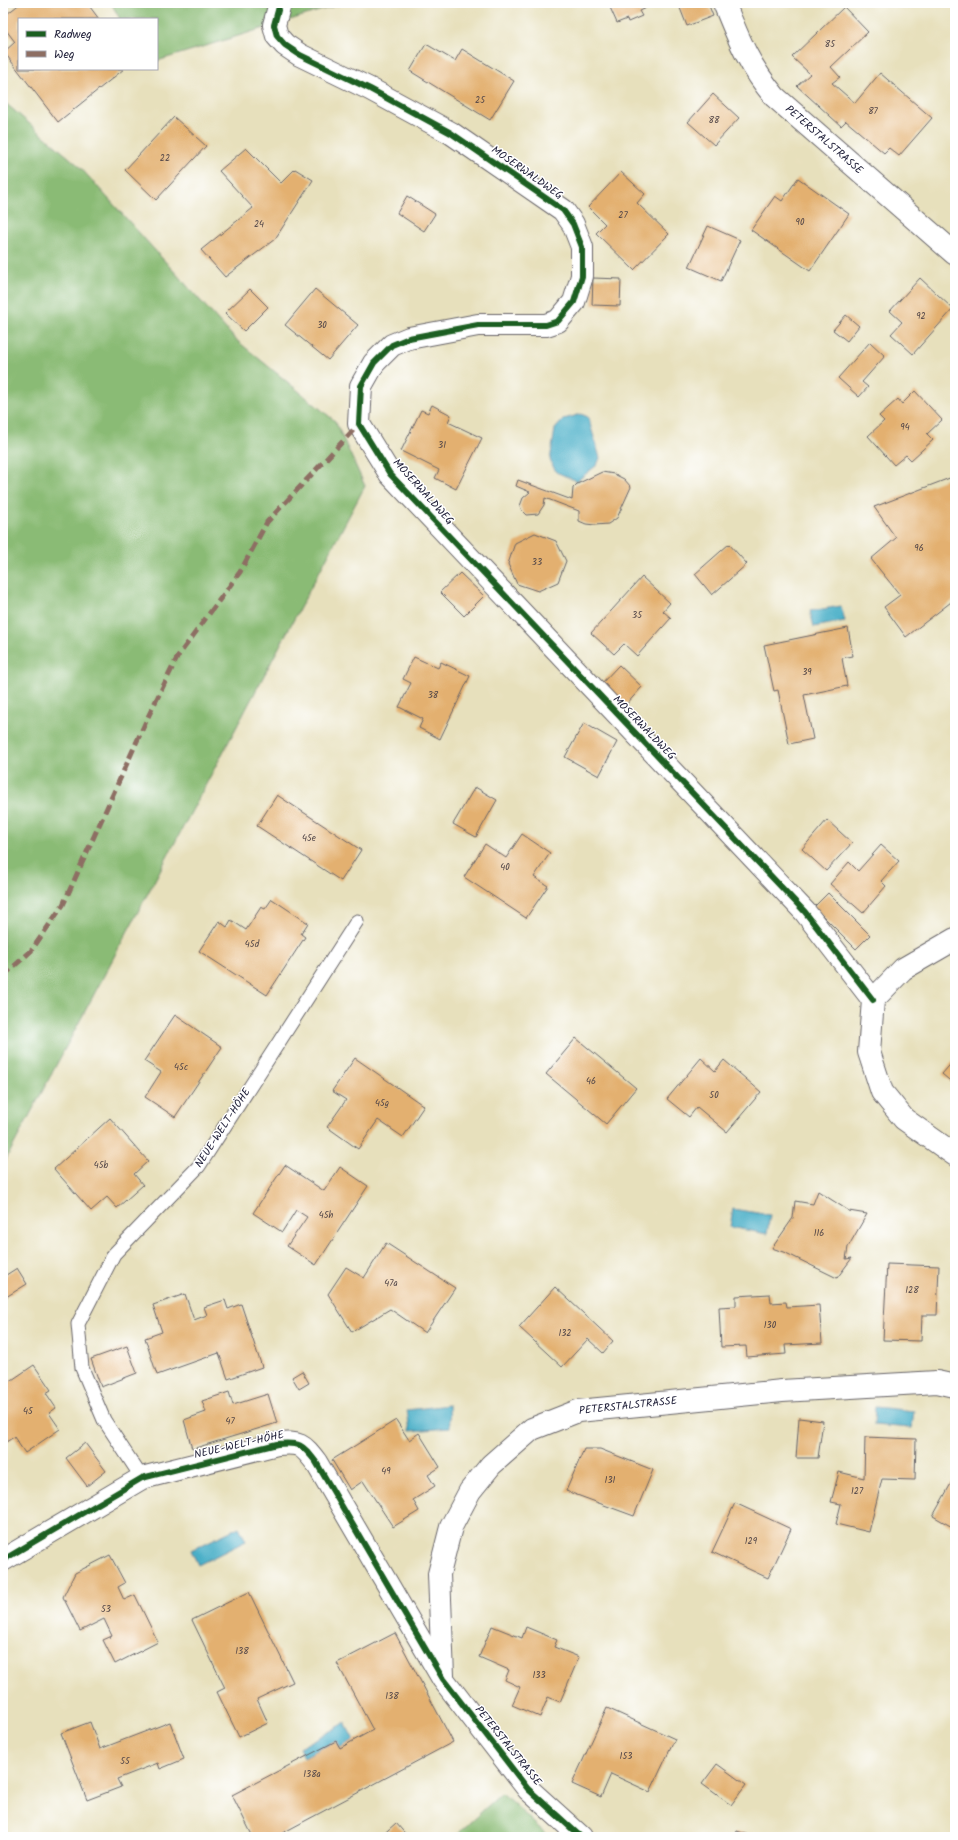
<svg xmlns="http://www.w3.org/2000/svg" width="958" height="1840" viewBox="0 0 958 1840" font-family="Kalam,sans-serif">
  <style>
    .forest { fill: #8abb74; stroke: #566e58 }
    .water { fill: #48afc7; stroke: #356881 }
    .building { fill: #e3b06f }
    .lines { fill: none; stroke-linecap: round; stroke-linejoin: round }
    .service-casing { stroke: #676468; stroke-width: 15 }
    .minor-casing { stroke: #676468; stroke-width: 24 }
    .service { stroke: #fff; stroke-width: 13 }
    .minor { stroke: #fff; stroke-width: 22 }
    .quiet { stroke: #8d6e63; stroke-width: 5; stroke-dasharray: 10 5; stroke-linecap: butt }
    .cycleway-casing { stroke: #fff; stroke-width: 8 }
    .cycleway { stroke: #1b5e20; stroke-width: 6 }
    .labels { text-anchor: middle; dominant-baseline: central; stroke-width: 3; stroke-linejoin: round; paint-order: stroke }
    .number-label { font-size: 9px; fill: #524648 }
    .street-label { font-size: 11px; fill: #22223b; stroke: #fff }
  </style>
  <rect width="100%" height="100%" fill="#fff"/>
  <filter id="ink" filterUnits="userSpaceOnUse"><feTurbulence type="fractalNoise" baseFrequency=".025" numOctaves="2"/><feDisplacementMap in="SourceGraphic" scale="8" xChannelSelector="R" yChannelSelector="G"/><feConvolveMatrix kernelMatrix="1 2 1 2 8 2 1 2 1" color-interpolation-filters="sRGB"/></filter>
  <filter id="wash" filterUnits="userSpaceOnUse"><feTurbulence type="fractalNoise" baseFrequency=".012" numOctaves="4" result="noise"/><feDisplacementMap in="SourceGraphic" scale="16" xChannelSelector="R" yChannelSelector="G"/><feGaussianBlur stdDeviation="0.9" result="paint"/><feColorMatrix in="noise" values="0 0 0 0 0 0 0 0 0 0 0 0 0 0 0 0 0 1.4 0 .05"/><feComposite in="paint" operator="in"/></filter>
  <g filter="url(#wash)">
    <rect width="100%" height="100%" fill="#e7e0bc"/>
    <g class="forest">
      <polygon points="111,3 345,3 157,61 157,19 120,19"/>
      <polygon points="3,101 78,165 235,339 335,421 365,486 3,1165"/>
      <polygon points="502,1793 549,1837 454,1837"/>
    </g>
    <g class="water">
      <polygon points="581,414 588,417 600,458 597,465 577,481 556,472 550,460 555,429 564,419"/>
      <polygon points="841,606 845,621 814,627 810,611"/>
      <polygon points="733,1209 770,1215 767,1234 730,1227"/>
      <polygon points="449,1405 450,1428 410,1431 407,1410"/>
      <polygon points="875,1407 914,1411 912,1428 874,1425"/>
      <polygon points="239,1527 246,1541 198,1565 191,1550"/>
      <polygon points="345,1723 354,1740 340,1748 335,1741 304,1757 299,1748"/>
    </g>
    <g id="blocks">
      <g class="building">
        <polygon points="21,3 87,3 99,19 19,19 19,69 124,69 58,122 4,52 15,42 3,26 3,17"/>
        <polygon points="608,3 656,3 639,11 642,16 628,22 627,19 617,23"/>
        <polygon points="678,3 708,3 713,16 687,26"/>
        <polygon points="844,7 868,32 831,67 840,77 832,83 855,103 880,73 932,118 899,156 889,148 884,153 846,121 841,126 797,86 810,74 792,57"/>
        <polygon points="426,44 455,61 462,49 514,81 490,120 410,71"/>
        <polygon points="713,94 739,118 714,145 688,122"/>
        <polygon points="174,117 206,146 156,200 125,170"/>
        <polygon points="246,148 281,183 295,169 313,180 275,239 225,277 201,250 253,208 219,171"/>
        <polygon points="621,172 645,194 637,203 669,234 634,270 596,233 605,224 588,207"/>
        <polygon points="798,178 849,214 810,271 751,230 775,196 782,201"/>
        <polygon points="407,196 435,214 424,231 397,213"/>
        <polygon points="708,226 740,240 721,281 689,267"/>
        <polygon points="593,278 621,279 620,306 592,305"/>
        <polygon points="920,278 953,309 913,354 891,334 902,322 890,311"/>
        <polygon points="250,289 268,307 244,331 225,313"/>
        <polygon points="315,289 358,325 328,360 285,325"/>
        <polygon points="846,315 859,326 847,341 833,330"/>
        <polygon points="870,342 885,356 862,382 868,387 859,397 838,378"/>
        <polygon points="915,391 942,420 927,434 933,440 911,460 906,455 894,465 868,436 884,421 879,416 898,399 902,404"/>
        <polygon points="432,405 451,415 448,422 482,438 456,489 435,478 439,470 401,451 421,410 428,413"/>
        <polygon points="602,472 614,474 624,479 631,487 617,518 608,524 595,525 586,524 579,521 579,511 545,498 544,505 538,514 526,515 522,511 520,506 523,498 530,492 516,486 518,480 572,500 573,488 577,484"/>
        <polygon points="955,476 955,599 906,637 884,607 900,595 871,559 896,538 874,507"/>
        <polygon points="535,533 556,541 566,561 558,582 538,591 517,584 508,564 515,543"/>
        <polygon points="729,544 747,564 712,595 695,574"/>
        <polygon points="460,573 484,596 464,616 440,592"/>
        <polygon points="642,577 670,603 663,611 671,618 637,656 624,644 614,654 591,633"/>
        <polygon points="848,628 853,656 842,658 847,686 804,695 813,739 789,744 778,690 774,691 764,645"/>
        <polygon points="414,657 438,668 441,662 470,676 440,739 419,728 423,719 399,707 411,683 403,679"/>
        <polygon points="619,665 642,687 624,707 600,685"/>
        <polygon points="584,723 617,742 599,776 565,757"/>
        <polygon points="475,787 497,800 476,837 453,824"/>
        <polygon points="277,795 361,850 341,881 257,826"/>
        <polygon points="827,820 852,843 826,871 802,849"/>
        <polygon points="522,834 550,853 534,877 548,886 526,918 464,877 485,844 506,858"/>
        <polygon points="881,845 899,861 881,881 886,886 863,913 830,884 849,862 858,871"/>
        <polygon points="828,893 870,935 856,949 814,907"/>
        <polygon points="272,899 308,923 301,934 305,937 267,995 199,951 219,921 227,927 231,920 246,930 261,907 265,909"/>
        <polygon points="175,1015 222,1047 175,1117 145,1097 161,1072 144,1061"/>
        <polygon points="576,1038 636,1088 606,1124 546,1074"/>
        <polygon points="355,1058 424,1106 403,1137 378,1120 358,1149 327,1127 346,1100 332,1091"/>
        <polygon points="701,1058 715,1071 724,1060 761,1092 727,1132 697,1107 689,1117 667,1099"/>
        <polygon points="955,1059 955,1085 942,1074"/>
        <polygon points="110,1118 148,1161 134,1174 143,1185 117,1208 107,1197 91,1211 54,1169"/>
        <polygon points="285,1165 324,1191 340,1167 368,1186 316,1265 287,1246 307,1217 296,1210 282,1232 253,1213"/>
        <polygon points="818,1191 849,1211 867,1214 848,1247 846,1259 852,1258 837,1278 786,1253 772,1248 793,1218 795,1201 813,1204"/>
        <polygon points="386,1243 455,1288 425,1333 390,1309 352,1332 328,1294 346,1267 364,1278"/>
        <polygon points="887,1264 939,1266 937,1315 922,1315 921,1341 883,1340"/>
        <polygon points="17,1268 27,1284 6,1297 3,1293 3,1277"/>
        <polygon points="555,1287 613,1341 603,1353 588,1339 562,1367 519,1327"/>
        <polygon points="185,1294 194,1320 207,1315 204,1307 225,1300 228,1309 241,1304 262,1367 228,1379 219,1353 157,1375 145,1338 162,1332 153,1305"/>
        <polygon points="770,1294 771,1303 786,1302 787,1307 819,1305 822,1343 785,1345 786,1354 747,1357 746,1346 721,1347 719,1307 736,1306 736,1296"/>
        <polygon points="127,1346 137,1373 101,1387 91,1359"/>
        <polygon points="34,1365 51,1390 46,1393 56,1408 49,1413 60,1429 25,1453 14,1437 6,1442 3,1438 3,1386"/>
        <polygon points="302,1371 309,1383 299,1389 292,1377"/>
        <polygon points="229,1392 233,1405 268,1394 277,1423 192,1449 184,1420 206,1412 202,1401"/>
        <polygon points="799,1418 823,1421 818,1458 796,1458"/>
        <polygon points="396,1420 409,1440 419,1433 440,1467 428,1475 435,1486 413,1500 419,1511 393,1527 363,1481 350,1490 332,1460"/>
        <polygon points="865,1437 916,1439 915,1480 882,1479 869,1532 836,1524 841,1504 831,1502 839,1472 864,1478"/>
        <polygon points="85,1443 106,1471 87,1486 66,1458"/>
        <polygon points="584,1449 600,1449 653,1470 634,1516 566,1491"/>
        <polygon points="953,1480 955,1481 955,1525 954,1528 933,1516"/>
        <polygon points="735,1503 791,1529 768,1578 712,1552"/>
        <polygon points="110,1555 125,1583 118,1587 124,1600 135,1595 158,1642 115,1664 103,1640 112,1636 104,1619 80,1631 63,1597 75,1573"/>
        <polygon points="249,1592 293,1682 257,1699 268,1723 239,1737 217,1692 225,1688 192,1620"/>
        <polygon points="492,1626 522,1638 526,1627 557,1640 554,1647 579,1657 560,1702 548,1697 540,1717 512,1705 520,1687 505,1680 509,1670 479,1657"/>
        <polygon points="395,1633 453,1742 275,1837 253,1837 232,1795 336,1741 340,1748 373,1730 337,1663"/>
        <polygon points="607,1708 675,1739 650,1792 611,1774 601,1797 572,1784"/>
        <polygon points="90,1722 100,1749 170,1722 184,1759 160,1769 158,1763 117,1779 121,1787 87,1800 61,1733"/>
        <polygon points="717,1764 746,1785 731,1805 702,1784"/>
        <polygon points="396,1823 408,1837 380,1837"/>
        <polygon points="737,1831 755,1837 735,1837"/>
      </g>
    </g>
  </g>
  <g filter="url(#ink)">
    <use href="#blocks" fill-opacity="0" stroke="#676468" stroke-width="1"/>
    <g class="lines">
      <defs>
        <polyline id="service" points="142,1478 104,1420 82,1368 78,1324 114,1254 199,1166 357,921"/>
        <g id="minor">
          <polyline points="280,3 274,25 277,36 285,45 300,55 370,89 451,133 563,210 573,224 582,247 582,276 574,302 558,321 546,325 478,325 409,338 392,345 374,363 361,386 359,424 390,474 805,912 873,1000"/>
          <path d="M724,3C739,40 749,66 775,97L955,254"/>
          <polyline points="955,939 903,969 873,1000 869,1052 882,1092 904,1119 955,1155"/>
          <path d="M3,1560L142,1478L277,1444C300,1442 302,1444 316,1462L443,1679L528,1789L581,1837"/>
          <polyline points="443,1676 439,1574 451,1527 470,1491 491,1465 532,1429 578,1411 782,1391 937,1382 955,1386"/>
        </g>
      </defs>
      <use href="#service" class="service-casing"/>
      <use href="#minor" class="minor-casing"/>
      <use href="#service" class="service"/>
      <use href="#minor" class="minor"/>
      <polyline class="quiet" points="3,976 31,951 63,905 147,719 178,656 240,572 267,522 359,424"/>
      <defs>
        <g id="cycleway">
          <polyline points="280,3 274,25 277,36 285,45 300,55 370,89 451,133 563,210 573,224 582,247 582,276 574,302 558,321 546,325 478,325 409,338 392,345 374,363 361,386 359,424 390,474 805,912 873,1000"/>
          <path d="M3,1560L142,1478L277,1444C300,1442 302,1444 316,1462L443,1679L528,1789L581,1837"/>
        </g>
      </defs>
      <use href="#cycleway" class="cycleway-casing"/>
      <use href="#cycleway" class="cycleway"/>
    </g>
  </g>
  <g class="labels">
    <g class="number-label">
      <text x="830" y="44">85</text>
      <text x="480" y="100">25</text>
      <text x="873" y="111">87</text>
      <text x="714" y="120">88</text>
      <text x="165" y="158">22</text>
      <text x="623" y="215">27</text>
      <text x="800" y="222">90</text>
      <text x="259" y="224">24</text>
      <text x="921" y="316">92</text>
      <text x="322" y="325">30</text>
      <text x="905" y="427">94</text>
      <text x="442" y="445">31</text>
      <text x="919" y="548">96</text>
      <text x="537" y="562">33</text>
      <text x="637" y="615">35</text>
      <text x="807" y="672">39</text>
      <text x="433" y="695">38</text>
      <text x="309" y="838">45e</text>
      <text x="505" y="867">40</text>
      <text x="252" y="944">45d</text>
      <text x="181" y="1067">45c</text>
      <text x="591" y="1081">46</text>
      <text x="714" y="1095">50</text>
      <text x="382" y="1103">45g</text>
      <text x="101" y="1165">45b</text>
      <text x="326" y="1215">45h</text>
      <text x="819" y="1233">116</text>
      <text x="391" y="1283">47a</text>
      <text x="912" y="1290">128</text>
      <text x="770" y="1325">130</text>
      <text x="565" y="1333">132</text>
      <text x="28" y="1411">45</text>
      <text x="230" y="1421">47</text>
      <text x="386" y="1471">49</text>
      <text x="610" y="1480">131</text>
      <text x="857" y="1491">127</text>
      <text x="751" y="1541">129</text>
      <text x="106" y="1609">53</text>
      <text x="242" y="1651">138</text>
      <text x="539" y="1675">133</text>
      <text x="392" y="1696">138</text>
      <text x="626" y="1756">153</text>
      <text x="125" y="1761">55</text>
      <text x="312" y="1774">138a</text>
    </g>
    <g class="street-label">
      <text transform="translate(824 140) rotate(41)">PETERSTALSTRASSE</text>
      <text transform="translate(527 173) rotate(35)">MOSERWALDWEG</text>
      <text transform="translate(423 492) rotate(48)">MOSERWALDWEG</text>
      <text transform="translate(644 728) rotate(46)">MOSERWALDWEG</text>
      <text transform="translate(223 1128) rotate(-57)">NEUE-WELT-HÖHE</text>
      <text transform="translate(628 1406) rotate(-6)">PETERSTALSTRASSE</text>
      <text transform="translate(239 1445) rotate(-13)">NEUE-WELT-HÖHE</text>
      <text transform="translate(508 1746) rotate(51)">PETERSTALSTRASSE</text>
    </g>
  </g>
  <rect width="958" height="1840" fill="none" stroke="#fff" stroke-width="16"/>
  <rect x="18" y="18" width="140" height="52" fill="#ffffff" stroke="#a7a7b1"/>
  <rect x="26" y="31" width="20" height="6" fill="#1b5e20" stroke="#a7a7b1"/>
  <text x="54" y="38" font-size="12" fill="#22223b">Radweg</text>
  <rect x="26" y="51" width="20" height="6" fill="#8d6e63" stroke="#a7a7b1"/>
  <text x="54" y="58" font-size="12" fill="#22223b">Weg</text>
</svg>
